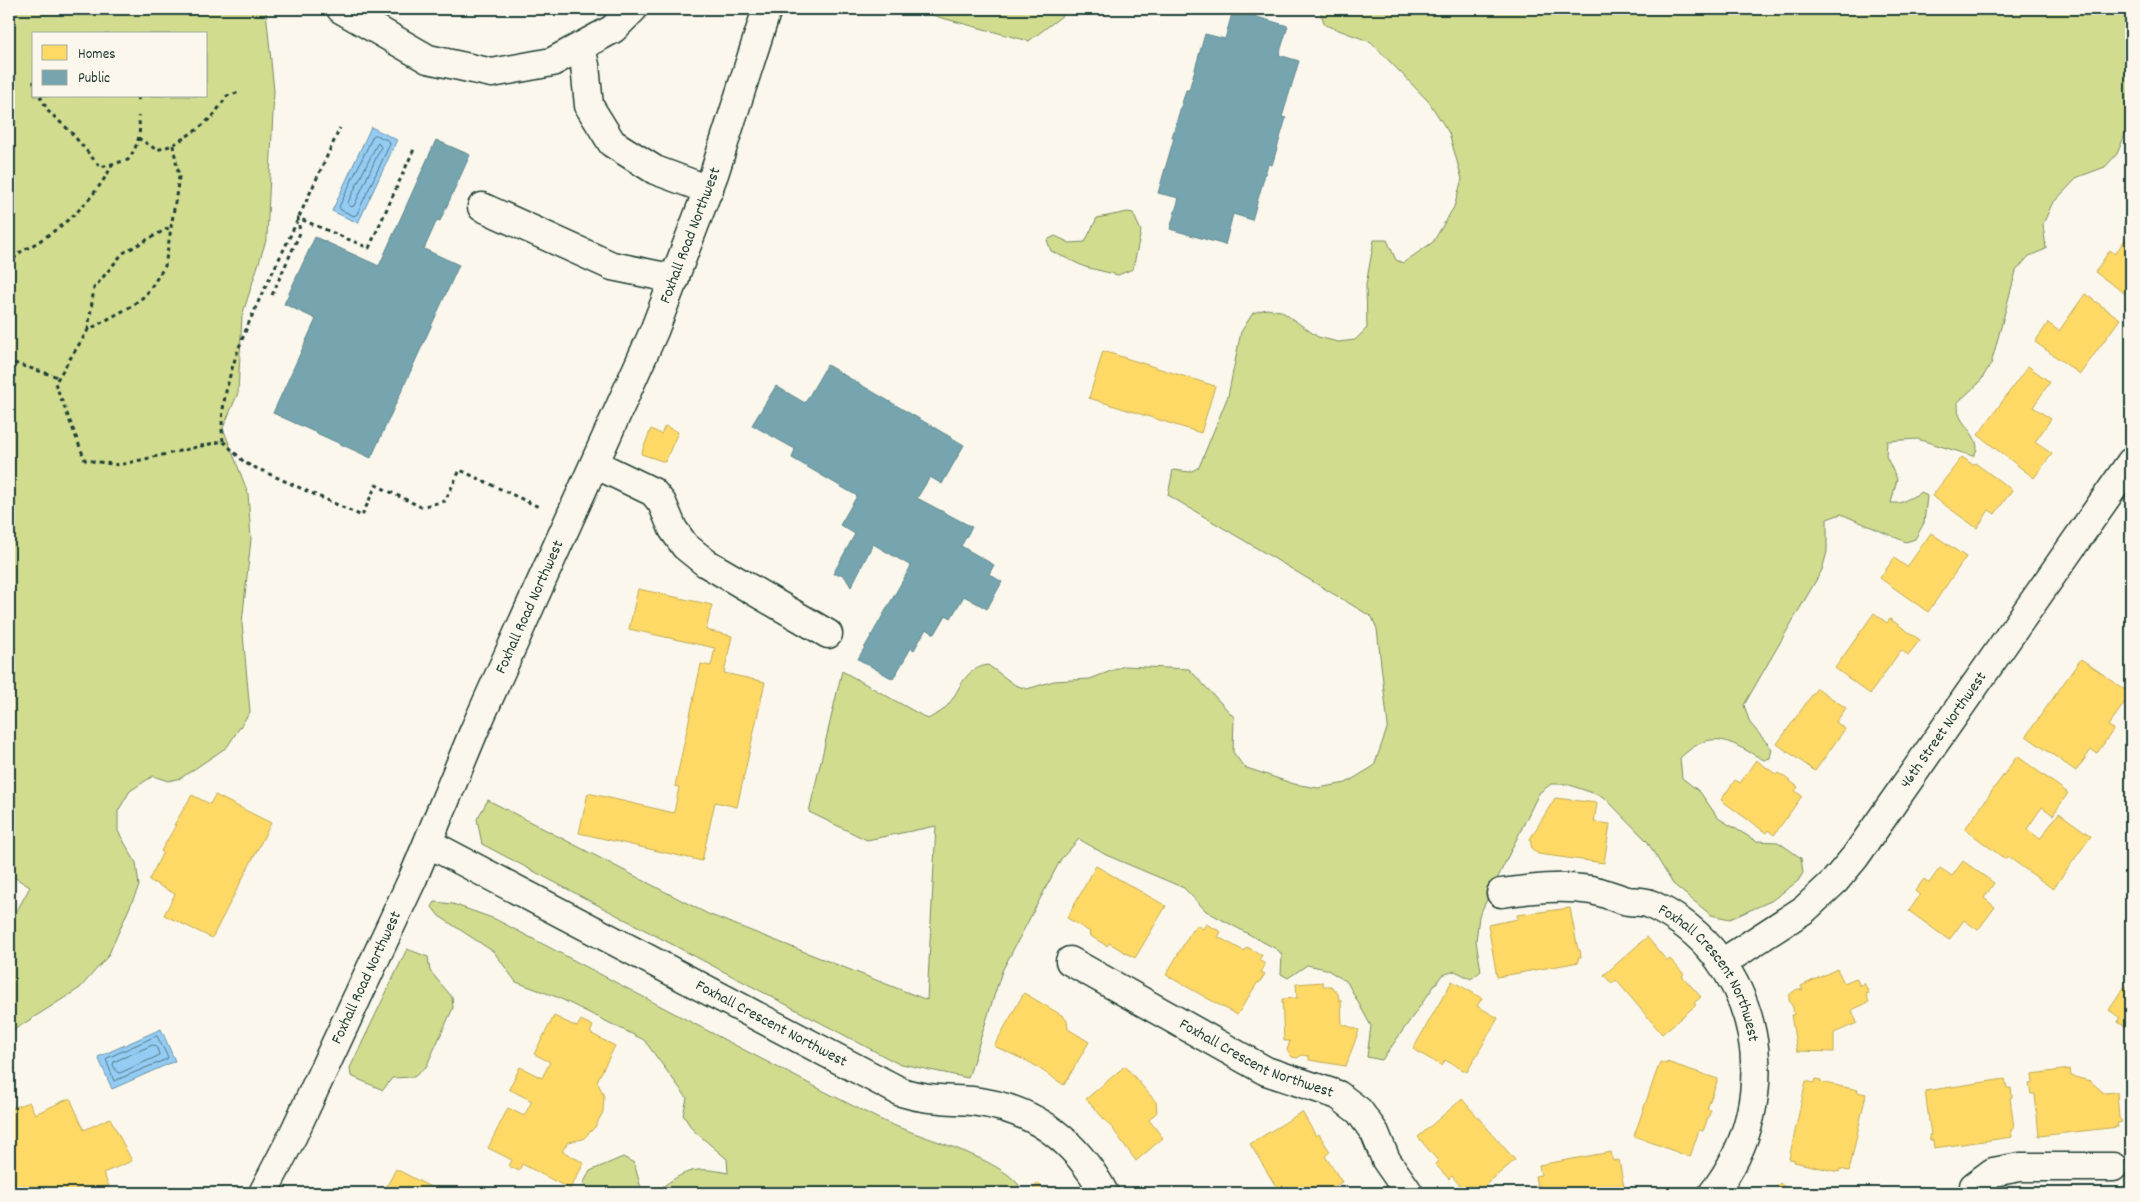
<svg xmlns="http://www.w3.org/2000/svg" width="2140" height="1202" viewBox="0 0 2140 1202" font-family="Dekko,sans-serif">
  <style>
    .green { fill: #d1dc8f; stroke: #788c62; fill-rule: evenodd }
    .water { fill: #95ccf4; stroke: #6693a7 }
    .homes { fill: #ffd966; stroke: #bcaa57 }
    .public { fill: #76a5af; stroke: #5c868a }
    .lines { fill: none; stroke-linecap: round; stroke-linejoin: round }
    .shore { stroke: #4e7681; stroke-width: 1 }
    .minor-casing { stroke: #1f3d34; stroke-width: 31 }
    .major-casing { stroke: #1f3d34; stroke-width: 31 }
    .path { stroke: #1f3d34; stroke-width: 3; stroke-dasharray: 4 4; stroke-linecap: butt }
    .minor { stroke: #fbf7ec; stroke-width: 28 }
    .major { stroke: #fbf7ec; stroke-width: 28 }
    .labels { text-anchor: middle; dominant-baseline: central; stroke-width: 5; stroke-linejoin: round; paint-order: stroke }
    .street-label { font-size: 16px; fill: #1f3d34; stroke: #fbf7ec }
  </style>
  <rect width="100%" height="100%" fill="#fbf7ec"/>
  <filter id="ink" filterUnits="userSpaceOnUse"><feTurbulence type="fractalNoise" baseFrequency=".02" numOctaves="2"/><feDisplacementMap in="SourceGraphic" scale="10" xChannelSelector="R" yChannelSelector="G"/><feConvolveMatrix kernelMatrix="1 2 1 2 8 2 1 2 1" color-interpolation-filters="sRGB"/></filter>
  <g filter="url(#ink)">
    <g class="green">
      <path d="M9,9H263L266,11L274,91L267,237L242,316L238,393L223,428L248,493L251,539L242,623L250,712L227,747L181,778L168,781L153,776L130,791L118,811V831L136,863L139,886L108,956L80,988L9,1033V925L30,887L9,874ZM34,34H206V96H34Z"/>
      <polygon points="913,9 1071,9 1029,41 942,18"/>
      <path d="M1319,9H2131V120L2117,154L2105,167L2078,177L2052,204L2043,224L2046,249L2029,256L2016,271L1991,364L1979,383L1958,402C1958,405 1958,410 1959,414C1963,427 1986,443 1973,456L1917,439L1887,441L1886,456L1897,479L1891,503H1900L1922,492L1927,496L1924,523L1915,539L1906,542L1841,514L1827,519V552L1822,570L1744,705L1750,723L1772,749L1770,758L1764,760C1729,742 1714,726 1680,758L1682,778L1700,792L1718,818L1756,841L1778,842L1801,858L1803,873L1798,881L1771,901L1730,919L1711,915L1673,884L1647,841L1604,797L1567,784H1551L1539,793L1479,916L1476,941L1481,971L1471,979L1455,971L1442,975L1382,1060L1367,1057L1371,1026L1347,982L1326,969L1307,965L1288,978L1281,974L1282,955L1278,950L1206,911L1184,888L1106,855L1079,839L1061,859L1002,971L968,1078L897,1063L482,844L477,819L488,800L708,914L927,1000L936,826L867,840L809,812L842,671L928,719C934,715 941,713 945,708C960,694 961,669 988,665L1015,685L1027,689L1054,681L1090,679L1124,666L1189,669L1234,717L1233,752L1244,767L1294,784L1318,788L1346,783L1374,766L1388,726L1377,629L1372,617L1168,495L1173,470L1190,472L1199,467L1228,396L1241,332L1253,313L1266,309L1281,311L1318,337L1338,342L1355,340L1367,328L1366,285L1374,240H1387L1396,260L1403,263L1433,242L1454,207L1462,179L1449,133L1429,102L1371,42L1325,25Z"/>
      <polygon points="1128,212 1133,213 1141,231 1133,269 1118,275 1085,267 1051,251 1047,240 1055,236 1070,243 1085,242 1097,218"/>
      <path d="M435,902L453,904L495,919C622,985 749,1054 877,1118C915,1137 993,1154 1019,1185L1015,1193H654C683,1172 691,1165 728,1173L727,1159L693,1130L683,1115L687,1098L644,1040L557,997L516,982L494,952L439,916L432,907Z"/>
      <polygon points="407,949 428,957 430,971 452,997 453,1008 426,1067 414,1077 392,1078 383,1090 351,1076 350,1068"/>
      <polygon points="623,1157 634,1163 641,1188 651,1193 593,1193 583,1184 590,1171"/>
    </g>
    <g class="water">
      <polygon points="371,127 397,140 358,223 332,211"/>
      <polygon points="161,1029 175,1061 112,1089 98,1057"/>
    </g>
    <g class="homes">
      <polygon points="2131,213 2131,229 2124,224"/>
      <polygon points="2131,231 2131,298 2095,272 2110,250 2115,254"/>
      <polygon points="2085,294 2120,319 2080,374 2035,342 2048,323 2059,331"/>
      <polygon points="1103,351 1215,386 1201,433 1089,398"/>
      <polygon points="2028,366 2050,382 2033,407 2051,419 2035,442 2052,454 2034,478 1978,435"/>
      <polygon points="665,426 678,432 665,462 641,454 651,429 661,434"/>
      <polygon points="1962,457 1973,465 1975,463 2012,490 1995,514 1989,510 1977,528 1932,496"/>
      <polygon points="1931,533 1966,557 1928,612 1880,578 1894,558 1907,567"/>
      <polygon points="638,589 712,605 706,630 732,636 724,673 765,682 737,807 715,802 702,861 579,833 588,793 674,813 679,787 675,786 701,664 711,666 715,648 629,629"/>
      <polygon points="1874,613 1887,623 1890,619 1920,640 1908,655 1901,650 1870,694 1835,668"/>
      <polygon points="2081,659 2131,694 2108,726 2114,729 2112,732 2097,753 2091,750 2076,771 2026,736"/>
      <polygon points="1817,688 1846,708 1836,722 1845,729 1815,771 1777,744"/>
      <polygon points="2017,756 2068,793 2053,815 2042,807 2027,829 2040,839 2059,813 2091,836 2053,889 2007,856 2005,859 1965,829"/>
      <polygon points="1756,760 1777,775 1779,773 1798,787 1795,791 1802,796 1774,835 1768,830 1766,833 1721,800 1735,780 1740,783"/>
      <polygon points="192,795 210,804 215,795 271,823 212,938 164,915 175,894 149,880 163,852 161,851 176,825 174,825"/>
      <polygon points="1555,798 1597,803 1594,822 1610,824 1604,863 1538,854 1532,849 1530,839"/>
      <polygon points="1963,861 1994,883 1984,898 1995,907 1978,930 1964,920 1949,940 1909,911 1920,895 1915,891 1924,879 1929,883 1940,868 1952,876"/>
      <polygon points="1096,866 1166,906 1135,958 1109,943 1107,946 1089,935 1090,932 1067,918"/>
      <polygon points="1570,908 1578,950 1580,950 1581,957 1578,957 1579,962 1497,977 1488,925 1518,919 1517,915"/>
      <polygon points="1206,924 1221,932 1218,937 1244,951 1247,947 1262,955 1259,960 1265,964 1261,972 1265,974 1259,983 1258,982 1237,1015 1166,975 1192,930 1193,931 1197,925 1203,929"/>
      <polygon points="1647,937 1667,961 1670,959 1684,974 1682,976 1701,997 1694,1003 1696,1005 1662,1034 1616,980 1612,984 1604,975"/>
      <polygon points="1837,969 1844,983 1856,978 1860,986 1864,983 1869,993 1866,994 1869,1002 1852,1010 1857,1023 1834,1033 1834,1052 1797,1051 1791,1015 1794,1015 1793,1008 1789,1000 1789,995 1797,989 1803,990 1801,986"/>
      <polygon points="1452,981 1482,998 1477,1006 1498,1018 1467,1072 1445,1060 1442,1066 1413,1049"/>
      <polygon points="1323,982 1323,986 1331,986 1338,994 1339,1000 1341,1000 1342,1024 1359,1030 1346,1066 1309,1060 1309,1056 1302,1055 1297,1058 1292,1057 1287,1050 1290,1041 1284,1041 1282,999 1297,998 1296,984"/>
      <polygon points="2125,986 2131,990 2131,1031 2118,1022 2120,1018 2109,1010"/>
      <polygon points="1024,993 1063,1016 1067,1021 1068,1029 1089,1042 1064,1085 1031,1063 994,1046"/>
      <polygon points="554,1016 577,1027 581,1020 593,1026 590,1033 615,1046 597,1081 604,1096 603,1112 595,1127 583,1139 568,1142 562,1151 584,1163 570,1189 522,1164 519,1171 509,1166 512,1160 488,1148 508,1108 524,1116 532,1101 509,1089 520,1067 542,1078 550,1062 534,1054"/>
      <polygon points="1660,1062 1667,1064 1667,1062 1718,1079 1707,1109 1711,1110 1703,1131 1699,1130 1690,1157 1634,1136"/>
      <polygon points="1125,1066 1156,1102 1157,1112 1149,1120 1163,1138 1136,1161 1113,1129 1086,1099"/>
      <polygon points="2070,1069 2071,1076 2090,1081 2104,1093 2117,1092 2119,1118 2122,1122 2117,1123 2118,1127 2039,1136 2035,1094 2031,1094 2029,1084 2033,1083 2032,1074"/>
      <polygon points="1815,1079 1821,1080 1820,1082 1858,1090 1857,1092 1866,1094 1849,1171 1840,1169 1839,1172 1794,1162 1795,1160 1789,1159 1806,1081 1814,1083"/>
      <polygon points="2005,1079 2007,1088 2011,1088 2012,1097 2010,1098 2014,1128 2011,1129 2012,1137 1934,1148 1933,1140 1930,1140 1929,1135 1931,1135 1925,1091"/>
      <polygon points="70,1098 84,1130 110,1118 132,1161 103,1173 109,1186 92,1193 9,1193 9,1165 15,1161 9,1149 9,1109 29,1102 35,1114"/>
      <polygon points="1462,1099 1515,1160 1476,1193 1466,1193 1452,1176 1449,1179 1435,1164 1438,1161 1418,1137"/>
      <polygon points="1302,1112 1316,1136 1319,1134 1330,1152 1325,1156 1342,1182 1324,1193 1280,1193 1250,1144"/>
      <polygon points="1611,1152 1613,1161 1619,1160 1625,1193 1542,1193 1540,1185 1537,1186 1535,1176 1541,1175 1539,1165"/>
      <polygon points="396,1169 440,1192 439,1193 383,1193"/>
      <polygon points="1038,1183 1046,1193 1030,1193"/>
      <polygon points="1780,1183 1792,1193 1771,1193"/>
    </g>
    <g class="public">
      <polygon points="1233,10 1288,26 1279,55 1299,61 1282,117 1286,118 1272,165 1268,164 1252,220 1233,214 1225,245 1170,229 1179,198 1158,193 1174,138 1172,137 1186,90 1189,90 1205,34 1225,39"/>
      <polygon points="436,140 470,155 440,221 437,220 424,249 459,265 371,458 273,413 316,319 284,304 315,237 379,266"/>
      <polygon points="827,365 964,445 942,484 930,477 917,498 972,527 961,546 994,565 989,574 1002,582 987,609 964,596 951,618 946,615 935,634 926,629 914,650 911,648 893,679 858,659 911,566 873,544 851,587 845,577 841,574 833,574 855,534 840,525 857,496 792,458 795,449 752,425 776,386 805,403"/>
    </g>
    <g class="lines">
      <g class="shore">
        <polygon points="376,135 389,141 390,144 357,214 354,216 341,210 339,207 373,136"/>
        <polygon points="378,143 381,147 354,206 350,207 348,203"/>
        <polygon points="157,1036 168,1057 167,1059 114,1081 106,1059"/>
        <polygon points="153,1045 156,1046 159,1054 158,1056 120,1073 117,1072 113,1065 114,1062"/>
      </g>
      <defs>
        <g id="minor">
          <polyline points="341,9 428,59 492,73 552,62 613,29 633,9"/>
          <polyline points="581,47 585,65 589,106 612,143 655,170 709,190"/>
          <polyline points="482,207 612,266 675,279"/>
          <polyline points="595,464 653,492 662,503 673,529 685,546 706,563 828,634"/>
          <path id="s1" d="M428,843L901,1092C926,1100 946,1099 972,1101C1033,1108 1075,1139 1104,1193"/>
          <path id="s2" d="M1501,893C1531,889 1561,885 1591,890C1604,892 1615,898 1628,901C1635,902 1643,901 1650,904C1763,956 1787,1099 1713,1193"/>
          <path id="s3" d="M1070,961L1266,1071L1338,1095L1359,1111L1375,1133L1386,1160L1409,1193"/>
          <path id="s4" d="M1722,963L1805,909L1835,881L1855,857L2131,462"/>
          <polyline points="1974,1193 1974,1186 1993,1172 2020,1167 2113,1167"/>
        </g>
        <g id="major">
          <path id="s5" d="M263,1193L293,1135L413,878L474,731L654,331L714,174L767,9"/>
        </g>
      </defs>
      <use href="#minor" class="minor-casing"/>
      <use href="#major" class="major-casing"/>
      <g class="path">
        <polyline points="34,81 34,84"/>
        <path d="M40,96L48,111L70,131L100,167L128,160C138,145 142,134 138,116"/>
        <polyline points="138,96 139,103"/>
        <polyline points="138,138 157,150 173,145 198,129 213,116 227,96 240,92"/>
        <polyline points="173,145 179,177 165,266 146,295 130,307 88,330 55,383 85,460 119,465 223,441 245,463 362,516 376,485 421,507 445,501 460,470 541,508"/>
        <path d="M9,266C21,247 24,252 41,240C73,219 95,197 113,164"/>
        <polyline points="272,295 300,233 298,218 369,248 415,147"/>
        <polyline points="88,330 94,288 123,253 172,226"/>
        <polyline points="9,357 14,363 58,377"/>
        <path d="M223,441C215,381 260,298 286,245C304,206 322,167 340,128"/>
      </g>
      <use href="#minor" class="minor"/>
      <use href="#major" class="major"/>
    </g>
  </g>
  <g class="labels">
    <g class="street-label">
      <text stroke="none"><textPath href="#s5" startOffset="1049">Foxhall Road Northwest</textPath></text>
      <text stroke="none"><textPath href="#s5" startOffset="644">Foxhall Road Northwest</textPath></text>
      <text stroke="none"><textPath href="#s4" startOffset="326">46th Street Northwest</textPath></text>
      <text stroke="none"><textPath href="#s2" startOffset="246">Foxhall Crescent Northwest</textPath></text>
      <text stroke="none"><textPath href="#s5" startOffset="239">Foxhall Road Northwest</textPath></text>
      <text stroke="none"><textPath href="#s1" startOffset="388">Foxhall Crescent Northwest</textPath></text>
      <text stroke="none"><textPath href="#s3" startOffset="211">Foxhall Crescent Northwest</textPath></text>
    </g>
  </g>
  <rect width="2140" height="1202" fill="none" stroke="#fbf7ec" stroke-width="30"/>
  <rect x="15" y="15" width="2110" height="1172" fill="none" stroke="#1f3d34" stroke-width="2" filter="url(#ink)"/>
  <rect x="32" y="32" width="175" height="65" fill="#fbf7ec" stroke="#a3ada2"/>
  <rect x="42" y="45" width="25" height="15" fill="#ffd966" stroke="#a3ada2"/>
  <text x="78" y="58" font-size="15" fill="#1f3d34">Homes</text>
  <rect x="42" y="70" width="25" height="15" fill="#76a5af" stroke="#a3ada2"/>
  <text x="78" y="82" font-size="15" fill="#1f3d34">Public</text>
</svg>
